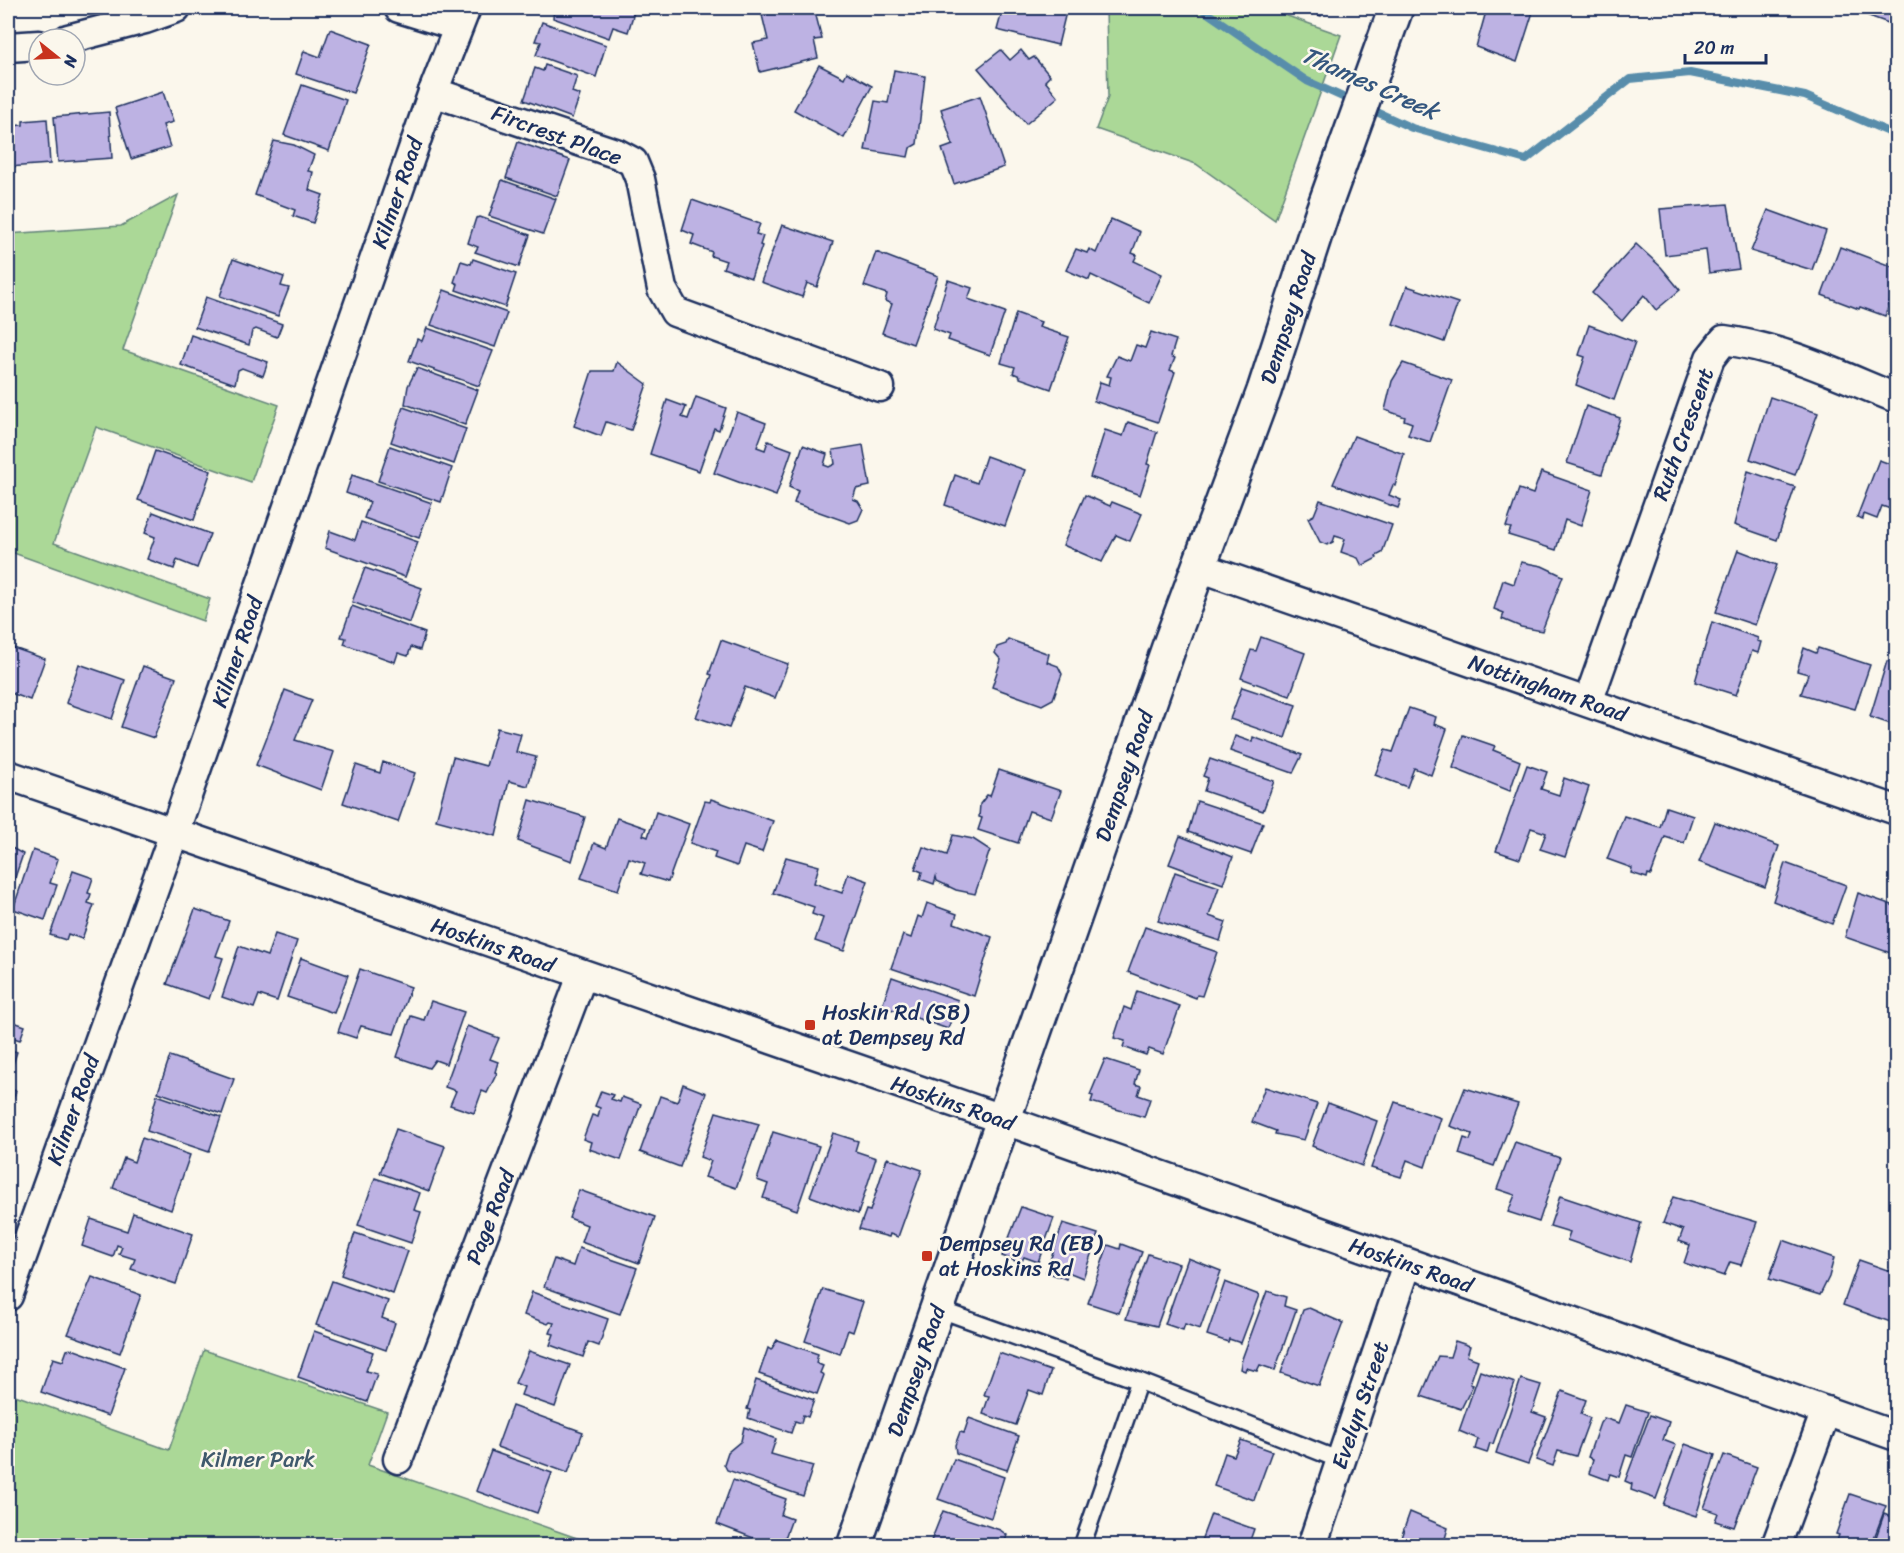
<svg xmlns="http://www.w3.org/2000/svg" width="1904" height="1553" viewBox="0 0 1904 1553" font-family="Sriracha,sans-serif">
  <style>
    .green { fill: #abd897; stroke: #63847a; stroke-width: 1.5 }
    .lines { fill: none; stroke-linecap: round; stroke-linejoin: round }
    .stream { stroke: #588dab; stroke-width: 8 }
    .building { fill: #bdb2e3; stroke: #1b2f5e; stroke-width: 1.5 }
    .lane-casing { stroke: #1b2f5e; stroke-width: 20 }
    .street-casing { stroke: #1b2f5e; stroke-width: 33 }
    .secondary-casing { stroke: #1b2f5e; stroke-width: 38 }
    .lane { stroke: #fbf7ec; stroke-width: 15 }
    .street { stroke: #fbf7ec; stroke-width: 28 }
    .secondary { stroke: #fbf7ec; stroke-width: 33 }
    .poi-dot { fill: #c8321e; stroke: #fbf7ec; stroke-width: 2 }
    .labels { text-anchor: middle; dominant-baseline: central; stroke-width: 5; stroke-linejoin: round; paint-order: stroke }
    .street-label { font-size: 22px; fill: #1b2f5e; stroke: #fbf7ec }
    .poi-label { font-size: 22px; fill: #1b2f5e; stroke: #fbf7ec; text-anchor: start }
    .park-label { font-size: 22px; fill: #3f596c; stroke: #fbf7ec }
    .water-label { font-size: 24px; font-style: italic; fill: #34567e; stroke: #fbf7ec }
  </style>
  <rect width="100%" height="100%" fill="#fbf7ec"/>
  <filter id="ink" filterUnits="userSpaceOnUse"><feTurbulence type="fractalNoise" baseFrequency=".0167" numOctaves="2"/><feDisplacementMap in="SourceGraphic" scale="12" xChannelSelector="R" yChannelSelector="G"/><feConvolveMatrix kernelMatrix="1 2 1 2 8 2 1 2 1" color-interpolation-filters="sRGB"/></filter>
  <g filter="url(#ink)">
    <g class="green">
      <polygon points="1106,8 1265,8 1341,35 1275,220 1196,164 1096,129 1108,97"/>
      <polygon points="178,195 123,350 279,405 251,482 96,427 54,543 210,599 203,621 8,551 8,234 121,226"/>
      <polygon points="204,1350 387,1412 368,1465 597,1545 8,1545 8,1417 15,1395 169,1450"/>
    </g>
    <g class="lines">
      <g class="stream">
        <polyline points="1200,8 1307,81 1356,103"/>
        <polyline points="1368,108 1412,128 1526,160 1630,79 1690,73 1805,96 1896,135"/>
      </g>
    </g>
    <g class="building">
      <polygon points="554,8 630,8 635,9 628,32 613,27 609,38 553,18"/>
      <polygon points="795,8 814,8 822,39 814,40 818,58 760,72 753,43 768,40 762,15"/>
      <polygon points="1003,8 1067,8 1058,45 997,30"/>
      <polygon points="1298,8 1322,8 1321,16"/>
      <polygon points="1487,8 1521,8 1533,12 1517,62 1476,47"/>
      <polygon points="1847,8 1896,8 1891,24"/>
      <polygon points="542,22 606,45 596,77 536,55 541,42 535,41"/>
      <polygon points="330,29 371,44 353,93 296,74 304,51 320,57"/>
      <polygon points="1001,50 1010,60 1021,50 1029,60 1034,57 1050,76 1045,81 1058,97 1026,124 978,68"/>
      <polygon points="545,65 577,76 572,92 580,95 572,118 524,100 535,68 543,71"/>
      <polygon points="819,65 844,78 847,72 872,86 844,138 794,110"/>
      <polygon points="894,70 925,76 917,144 910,148 908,157 865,150 875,101 888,103"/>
      <polygon points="302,85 346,100 329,151 284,135"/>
      <polygon points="163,92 173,122 163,125 170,147 131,159 115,108"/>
      <polygon points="980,96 1004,167 954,184 942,149 953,145 941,109"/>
      <polygon points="109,112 112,158 58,162 54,117"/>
      <polygon points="47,119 50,164 8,167 8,126 23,125 23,121"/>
      <polygon points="274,141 294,145 314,155 308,171 313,172 309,190 323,195 313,223 293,216 295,210 255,195"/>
      <polygon points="518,142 570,160 557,196 506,178"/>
      <polygon points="502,180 556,199 543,234 489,216"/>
      <polygon points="692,200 760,224 756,234 763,236 760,245 762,246 751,278 723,268 726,261 711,256 712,252 691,244 694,235 682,230"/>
      <polygon points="1728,204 1739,269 1709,273 1706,250 1665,255 1660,209"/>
      <polygon points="1768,210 1826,231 1812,270 1751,251"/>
      <polygon points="480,217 530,235 519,267 475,252 478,247 468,243 476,218"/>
      <polygon points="1111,219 1140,232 1132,253 1137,255 1134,261 1162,274 1149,303 1091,275 1089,280 1066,270 1076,249 1087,253 1089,249 1096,253"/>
      <polygon points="782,225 833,242 817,287 807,283 802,297 761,282"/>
      <polygon points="1636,244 1661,267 1680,290 1656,310 1644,295 1622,321 1592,293"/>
      <polygon points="1840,247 1896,268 1896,284 1885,316 1860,307 1859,309 1822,295"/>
      <polygon points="876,252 938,276 913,344 882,333 892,304 885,301 887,294 864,286"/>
      <polygon points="233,259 284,277 281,286 289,288 278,316 220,296"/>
      <polygon points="473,259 516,274 505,307 456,290 458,284 454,282 461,261 471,264"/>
      <polygon points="948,280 972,288 968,299 1005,312 990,355 948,340 950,335 933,329"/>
      <polygon points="1407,286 1458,303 1444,342 1393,324"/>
      <polygon points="444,290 507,313 495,347 431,325"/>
      <polygon points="206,297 282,324 277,337 256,329 252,331 249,345 195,327"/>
      <polygon points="1016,313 1041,322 1039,327 1069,337 1051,389 1020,378 1020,376 1013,373 1015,367 1001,363"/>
      <polygon points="1589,325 1635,342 1614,400 1576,385 1585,357 1579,355"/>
      <polygon points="427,328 493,351 479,386 409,361 417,339 422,341"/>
      <polygon points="1151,332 1176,340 1171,356 1175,358 1170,370 1175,372 1158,422 1094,401 1100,382 1109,385 1111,377 1107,376 1117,356 1130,361 1136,345 1145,348"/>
      <polygon points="191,335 268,362 263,376 242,368 238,370 235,384 181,365"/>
      <polygon points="617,362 647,384 631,430 606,422 601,436 574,426 592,371 614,371"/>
      <polygon points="1403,363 1452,380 1430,442 1408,435 1412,423 1404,420 1405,417 1385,410 1392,381"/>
      <polygon points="417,368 478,390 465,425 405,404 408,386"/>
      <polygon points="696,397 726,408 719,430 714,428 699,471 650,454 667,400 686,407 682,417 688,419"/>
      <polygon points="1770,397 1818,413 1795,475 1750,459"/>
      <polygon points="1586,406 1620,418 1602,474 1567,463"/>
      <polygon points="403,407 466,429 454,464 391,442"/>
      <polygon points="737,412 766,423 757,447 765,450 768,441 792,450 776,496 714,473"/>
      <polygon points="1128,422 1157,432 1147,464 1150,465 1140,495 1090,477 1105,430 1123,436"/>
      <polygon points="1354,436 1404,454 1395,486 1393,485 1389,495 1401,500 1398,508 1333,484"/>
      <polygon points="803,445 827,454 824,465 829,467 835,464 833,450 863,445 870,486 856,489 853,499 858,501 863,509 858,520 850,523 794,503 798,491 789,487"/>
      <polygon points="390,446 452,468 441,502 378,481"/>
      <polygon points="155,451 211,471 194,520 138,500"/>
      <polygon points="986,456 1025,470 1005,526 945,505 955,475 977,483"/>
      <polygon points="1879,460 1896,466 1896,511 1882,506 1877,519 1864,514 1863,519 1857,517"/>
      <polygon points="1748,471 1795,487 1777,540 1734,525"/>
      <polygon points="1541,472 1592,490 1581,526 1565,520 1556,550 1508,535 1511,528 1506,527 1519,489 1533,494"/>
      <polygon points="352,475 432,503 419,538 364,518 370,502 346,493"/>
      <polygon points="1085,495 1110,506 1112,502 1142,514 1130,541 1116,535 1102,562 1063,545"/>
      <polygon points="1320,500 1392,525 1382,553 1376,556 1377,558 1362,566 1358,558 1341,552 1345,539 1335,536 1333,542 1327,545 1320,542 1308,518 1314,515"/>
      <polygon points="153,512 210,534 197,568 177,560 174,569 147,559 155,537 145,533"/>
      <polygon points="361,522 418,542 405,577 325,548 330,531 355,540"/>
      <polygon points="1738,550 1777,565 1755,625 1716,612"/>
      <polygon points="1521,562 1542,566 1563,576 1542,631 1521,627 1502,619 1504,613 1494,609 1503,580 1514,584"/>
      <polygon points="365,568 422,588 410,623 352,602"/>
      <polygon points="352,606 425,633 420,650 411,647 408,656 398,653 395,662 344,644 346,638 341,637"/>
      <polygon points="1712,622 1758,638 1757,641 1761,642 1758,653 1752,651 1736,695 1695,682"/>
      <polygon points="1261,637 1305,653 1290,696 1241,678 1251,650 1256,651"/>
      <polygon points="1008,639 1049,654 1047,662 1058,666 1062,674 1053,699 1042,705 992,687 1001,660 995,653 997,647 1006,644"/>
      <polygon points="721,640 788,664 775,698 745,687 729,728 696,717 712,675 709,674"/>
      <polygon points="8,646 45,659 30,700 8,692"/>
      <polygon points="1804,648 1816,653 1818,648 1870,665 1855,709 1801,694 1808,674 1797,671"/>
      <polygon points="1887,661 1896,664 1896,726 1870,717"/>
      <polygon points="79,664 125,680 112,719 66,703"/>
      <polygon points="143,666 176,678 154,738 121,727"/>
      <polygon points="1242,687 1296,705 1285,738 1230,719"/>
      <polygon points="285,690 312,700 295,740 334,752 321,790 256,765"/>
      <polygon points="1409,708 1436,717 1434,724 1447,729 1431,775 1414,768 1407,787 1375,775 1385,750 1393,752"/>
      <polygon points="497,728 521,734 516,752 536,757 528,786 509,781 496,836 436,820 453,757 486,766"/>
      <polygon points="1463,735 1495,746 1493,750 1520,761 1510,791 1453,768"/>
      <polygon points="1235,736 1252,742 1253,737 1302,755 1293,773 1230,751"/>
      <polygon points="1210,759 1274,781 1263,811 1204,791 1208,778 1203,776"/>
      <polygon points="383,762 415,773 398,822 343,803 356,765 380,773"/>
      <polygon points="1527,765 1547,772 1541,789 1559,795 1564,778 1589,787 1565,857 1540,849 1546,833 1531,828 1520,859 1496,851"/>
      <polygon points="999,770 1061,791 1051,818 1029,811 1018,843 978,830 982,818 979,817 980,804 987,795 990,796"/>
      <polygon points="711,799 773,821 762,852 744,846 737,866 714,858 716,852 690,843 705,801 710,802"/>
      <polygon points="530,800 585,817 572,861 518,841"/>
      <polygon points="1197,801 1263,823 1251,854 1188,832"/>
      <polygon points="1666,807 1693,816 1684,843 1665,837 1651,875 1648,874 1647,878 1631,873 1632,868 1607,859 1624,816 1660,827"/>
      <polygon points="656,812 689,824 668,882 641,874 645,863 629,858 618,890 581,878 594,843 606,848 617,818 646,828 643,835 648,837"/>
      <polygon points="1715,822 1779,846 1765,887 1699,862"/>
      <polygon points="953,835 973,839 990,850 975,894 956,890 937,881 936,877 934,884 920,879 922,872 915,869 923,847 947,855"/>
      <polygon points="1180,836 1233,857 1223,884 1169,864"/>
      <polygon points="8,846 23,854 8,898"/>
      <polygon points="33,850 58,859 50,883 57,885 45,920 13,909"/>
      <polygon points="786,857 819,866 814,883 842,893 848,874 868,881 844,951 815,941 823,918 812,914 814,907 773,893"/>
      <polygon points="1785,863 1846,885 1832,924 1773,901"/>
      <polygon points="73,871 93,878 88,893 91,894 88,903 94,905 82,939 68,934 66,940 50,935"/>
      <polygon points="1175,872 1219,887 1209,916 1226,922 1220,941 1158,921"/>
      <polygon points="1858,893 1895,906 1896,903 1896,955 1845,937"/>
      <polygon points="927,903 957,914 954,923 992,937 974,996 891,968 903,935 911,938 918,916 922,918"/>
      <polygon points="195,909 229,921 216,956 223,958 209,999 167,984"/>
      <polygon points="1145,927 1217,952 1202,996 1197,995 1196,998 1128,972"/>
      <polygon points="275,934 297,941 277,1001 259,995 254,1008 222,997 239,946 267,956"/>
      <polygon points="301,958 348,975 334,1013 287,997"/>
      <polygon points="360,969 411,987 394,1034 361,1026 356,1038 338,1032"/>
      <polygon points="892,977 958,1000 948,1029 882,1006"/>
      <polygon points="1137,991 1180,1006 1163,1054 1149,1049 1146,1055 1123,1047 1125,1041 1114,1038 1124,1007 1131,1010"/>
      <polygon points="431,1001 464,1012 446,1064 435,1060 429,1068 397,1057 411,1016 424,1020"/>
      <polygon points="8,1020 25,1026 20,1040 8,1036"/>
      <polygon points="467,1026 499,1038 490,1059 498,1062 495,1072 497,1073 487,1093 482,1091 474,1113 450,1105 456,1091 445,1087"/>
      <polygon points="8,1049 17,1052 12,1067 8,1065"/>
      <polygon points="170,1056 234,1079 222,1114 158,1092"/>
      <polygon points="1105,1059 1139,1070 1135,1084 1141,1086 1138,1095 1150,1099 1144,1117 1091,1102 1093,1096 1090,1095"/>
      <polygon points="683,1084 706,1093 680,1167 640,1152 660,1096 677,1102"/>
      <polygon points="1265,1087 1317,1104 1304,1140 1275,1134 1276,1131 1252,1122"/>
      <polygon points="8,1088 16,1091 8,1113"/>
      <polygon points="1465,1088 1518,1104 1494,1166 1459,1154 1464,1138 1470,1140 1472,1134 1450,1126"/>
      <polygon points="601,1091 613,1095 611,1099 620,1102 622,1097 641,1104 621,1160 589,1149 591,1142 583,1139 592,1115 598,1117 600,1108 595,1106"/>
      <polygon points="157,1095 221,1117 209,1152 147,1131"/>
      <polygon points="1395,1102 1441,1118 1425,1167 1407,1160 1401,1177 1371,1168"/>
      <polygon points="1328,1103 1377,1121 1362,1166 1312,1146"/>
      <polygon points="716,1112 759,1124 736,1188 705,1177 711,1161 700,1157"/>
      <polygon points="396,1129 445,1146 429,1191 380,1173"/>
      <polygon points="773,1132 819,1146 797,1210 763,1198 768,1184 757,1180"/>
      <polygon points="833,1133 858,1141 855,1151 876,1158 858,1214 810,1196"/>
      <polygon points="142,1138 190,1155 171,1210 113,1188 124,1158 134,1162"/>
      <polygon points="1515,1142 1560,1158 1539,1222 1508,1212 1515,1195 1497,1189"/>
      <polygon points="887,1158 922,1170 898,1237 890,1234 889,1237 859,1229 866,1210 870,1211"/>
      <polygon points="375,1178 420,1193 414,1210 421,1212 411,1243 358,1225"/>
      <polygon points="579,1190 655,1217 639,1263 581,1242 587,1225 569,1218"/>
      <polygon points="1560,1196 1641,1223 1630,1262 1567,1240 1570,1232 1550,1226"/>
      <polygon points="1673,1197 1757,1222 1741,1265 1730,1262 1724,1276 1684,1263 1690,1245 1679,1241 1683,1230 1663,1223"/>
      <polygon points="1021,1207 1054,1218 1038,1262 1024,1257 1021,1263 1002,1256"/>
      <polygon points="133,1213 193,1234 176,1284 131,1269 135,1259 119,1254 122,1247 117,1245 113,1257 82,1246 91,1219 127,1231"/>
      <polygon points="1063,1223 1098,1234 1083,1278 1068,1272 1066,1279 1046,1272"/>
      <polygon points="355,1233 408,1251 393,1294 341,1275"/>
      <polygon points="1783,1240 1834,1258 1829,1277 1820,1295 1769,1279"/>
      <polygon points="1121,1244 1142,1252 1119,1313 1088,1303 1108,1245 1120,1249"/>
      <polygon points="579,1248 637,1268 620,1314 544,1287 554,1259 573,1266"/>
      <polygon points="1148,1254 1179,1264 1157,1326 1126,1319"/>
      <polygon points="1188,1258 1221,1271 1200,1329 1185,1324 1183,1330 1165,1324"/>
      <polygon points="1859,1260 1896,1273 1896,1324 1843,1305"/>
      <polygon points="92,1277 141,1295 120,1353 68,1334"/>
      <polygon points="332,1281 388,1301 382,1318 395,1323 386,1350 316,1325"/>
      <polygon points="1225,1282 1259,1295 1241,1343 1229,1339 1228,1342 1207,1335"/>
      <polygon points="823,1289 863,1302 853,1332 848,1330 840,1354 805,1341"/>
      <polygon points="1267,1291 1286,1297 1284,1306 1296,1310 1275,1370 1260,1365 1257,1371 1246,1368 1245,1371 1240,1369 1242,1359"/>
      <polygon points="532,1292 608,1319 599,1346 588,1342 583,1357 550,1345 554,1334 550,1333 554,1323 550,1322 548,1324 524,1315"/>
      <polygon points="1309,1308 1343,1323 1319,1386 1281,1373 1303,1310"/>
      <polygon points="314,1331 373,1352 366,1371 377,1374 367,1402 298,1377"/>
      <polygon points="777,1340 818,1354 816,1363 823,1366 820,1373 824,1375 817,1394 759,1374 768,1348 771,1350"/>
      <polygon points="1455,1341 1470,1346 1467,1356 1478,1360 1470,1384 1473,1385 1461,1409 1421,1396 1438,1356 1450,1357"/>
      <polygon points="72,1349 125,1368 108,1416 41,1392 53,1358 63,1361 67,1350"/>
      <polygon points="529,1351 570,1365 555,1407 521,1395 524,1387 515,1383"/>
      <polygon points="999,1353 1051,1371 1043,1395 1029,1390 1016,1425 983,1414 989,1396 984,1395"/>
      <polygon points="1480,1371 1515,1383 1493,1444 1490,1443 1487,1453 1475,1449 1478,1439 1459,1431"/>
      <polygon points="1521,1379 1541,1385 1532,1412 1546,1417 1528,1464 1496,1453"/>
      <polygon points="756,1380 814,1400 808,1417 803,1415 801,1423 795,1421 791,1433 748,1418 750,1410 747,1409"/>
      <polygon points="1562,1391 1586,1400 1581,1414 1590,1418 1576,1456 1558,1451 1553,1466 1536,1460"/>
      <polygon points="1626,1405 1648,1412 1632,1457 1626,1455 1619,1477 1610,1474 1608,1480 1589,1473 1593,1459 1588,1457 1600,1423 1604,1418 1619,1423"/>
      <polygon points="512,1406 583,1432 568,1473 497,1447"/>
      <polygon points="1650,1415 1669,1422 1663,1440 1676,1445 1656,1499 1631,1490 1632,1484 1625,1481"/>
      <polygon points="969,1418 1019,1436 1007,1470 956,1453 955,1445 960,1432 964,1433"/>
      <polygon points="744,1427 776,1439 771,1454 813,1466 803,1496 727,1470 724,1464 728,1452 741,1441"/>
      <polygon points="1241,1440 1272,1451 1254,1500 1214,1486 1225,1453 1234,1456"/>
      <polygon points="1685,1444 1715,1455 1696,1516 1663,1505"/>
      <polygon points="491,1451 552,1473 537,1513 476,1491"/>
      <polygon points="1724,1455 1757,1467 1734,1527 1715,1521 1718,1513 1704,1508"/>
      <polygon points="954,1459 1004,1477 991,1518 938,1499"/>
      <polygon points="733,1480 786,1499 781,1515 792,1519 782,1546 774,1546 717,1524"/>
      <polygon points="1850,1494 1886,1506 1871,1546 1835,1546 1839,1535 1836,1534"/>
      <polygon points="943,1511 1000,1530 1007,1535 1004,1546 943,1546 931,1541"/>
      <polygon points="1410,1512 1448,1528 1443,1546 1398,1546"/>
      <polygon points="1211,1514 1254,1529 1248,1546 1199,1546"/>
      <polygon points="1884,1514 1896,1519 1896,1546 1873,1546"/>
    </g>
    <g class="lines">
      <defs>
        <g id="lane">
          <polyline points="938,1309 1139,1381 1082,1546"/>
          <polyline points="1139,1381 1342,1461"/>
        </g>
        <g id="street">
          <polyline points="399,8 457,26"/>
          <polyline points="68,39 145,19 176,8"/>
          <polyline points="8,47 39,45"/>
          <polyline points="433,92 618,154 633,162 640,179 662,289 675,312 880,387"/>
          <polyline points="1199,567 1896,810"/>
          <path d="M1588,702L1700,386L1710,358L1724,340C1784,348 1841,376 1896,398"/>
          <polyline points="8,775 1005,1120 1896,1436"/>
          <polyline points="8,1296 174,833 433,92 466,8"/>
          <polyline points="398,1459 582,976"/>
          <polyline points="1312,1546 1407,1264"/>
          <polyline points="1776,1546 1826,1411"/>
        </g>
        <polyline id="secondary" points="854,1546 1169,647 1264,391 1321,216 1396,8"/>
      </defs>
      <use href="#lane" class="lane-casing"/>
      <use href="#street" class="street-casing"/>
      <use href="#secondary" class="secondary-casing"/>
      <use href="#lane" class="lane"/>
      <use href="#street" class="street"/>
      <use href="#secondary" class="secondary"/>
    </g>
  </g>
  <g class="poi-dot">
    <rect x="804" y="1019" width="12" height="12" rx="3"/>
    <rect x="921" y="1250" width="12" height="12" rx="3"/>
  </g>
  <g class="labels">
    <g class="street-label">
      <text transform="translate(557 135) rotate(20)">Fircrest Place</text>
      <text transform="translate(397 193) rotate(-71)">Kilmer Road</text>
      <text transform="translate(1288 318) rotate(-72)">Dempsey Road</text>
      <text transform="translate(1683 434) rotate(-70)">Ruth Crescent</text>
      <text transform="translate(237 652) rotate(-71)">Kilmer Road</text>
      <text transform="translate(1548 688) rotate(19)">Nottingham Road</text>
      <text transform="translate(1124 776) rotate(-71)">Dempsey Road</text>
      <text transform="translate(493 945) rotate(19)">Hoskins Road</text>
      <text transform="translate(953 1103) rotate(19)">Hoskins Road</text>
      <text transform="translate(73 1110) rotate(-70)">Kilmer Road</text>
      <text transform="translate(490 1217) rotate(-69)">Page Road</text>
      <text transform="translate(1411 1265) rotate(19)">Hoskins Road</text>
      <text transform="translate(916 1371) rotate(-71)">Dempsey Road</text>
      <text transform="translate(1360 1405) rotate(-71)">Evelyn Street</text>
    </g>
    <g class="poi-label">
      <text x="822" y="1012">Hoskin Rd (SB)<tspan x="822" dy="25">at Dempsey Rd</tspan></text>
      <text x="939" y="1243">Dempsey Rd (EB)<tspan x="939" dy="25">at Hoskins Rd</tspan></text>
    </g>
    <g class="park-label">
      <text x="258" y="1459">Kilmer Park</text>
    </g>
    <g class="water-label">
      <text transform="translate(1370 83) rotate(24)">Thames Creek</text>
    </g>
  </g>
  <rect width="1904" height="1553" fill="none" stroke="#fbf7ec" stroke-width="30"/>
  <rect x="15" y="15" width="1874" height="1523" fill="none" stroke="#1b2f5e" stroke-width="2" filter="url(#ink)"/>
  <g transform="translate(57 57) rotate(108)"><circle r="28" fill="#fbf7ec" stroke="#a1a7b3" stroke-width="1.5"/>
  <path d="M0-4.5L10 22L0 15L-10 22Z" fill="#c8321e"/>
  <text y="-9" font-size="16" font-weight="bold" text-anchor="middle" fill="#1b2f5e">N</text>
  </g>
  <path d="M1685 54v9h81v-9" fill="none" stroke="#1b2f5e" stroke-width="3"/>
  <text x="1694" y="54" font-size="18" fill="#1b2f5e" stroke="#fbf7ec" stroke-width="4.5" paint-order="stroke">20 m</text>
</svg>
